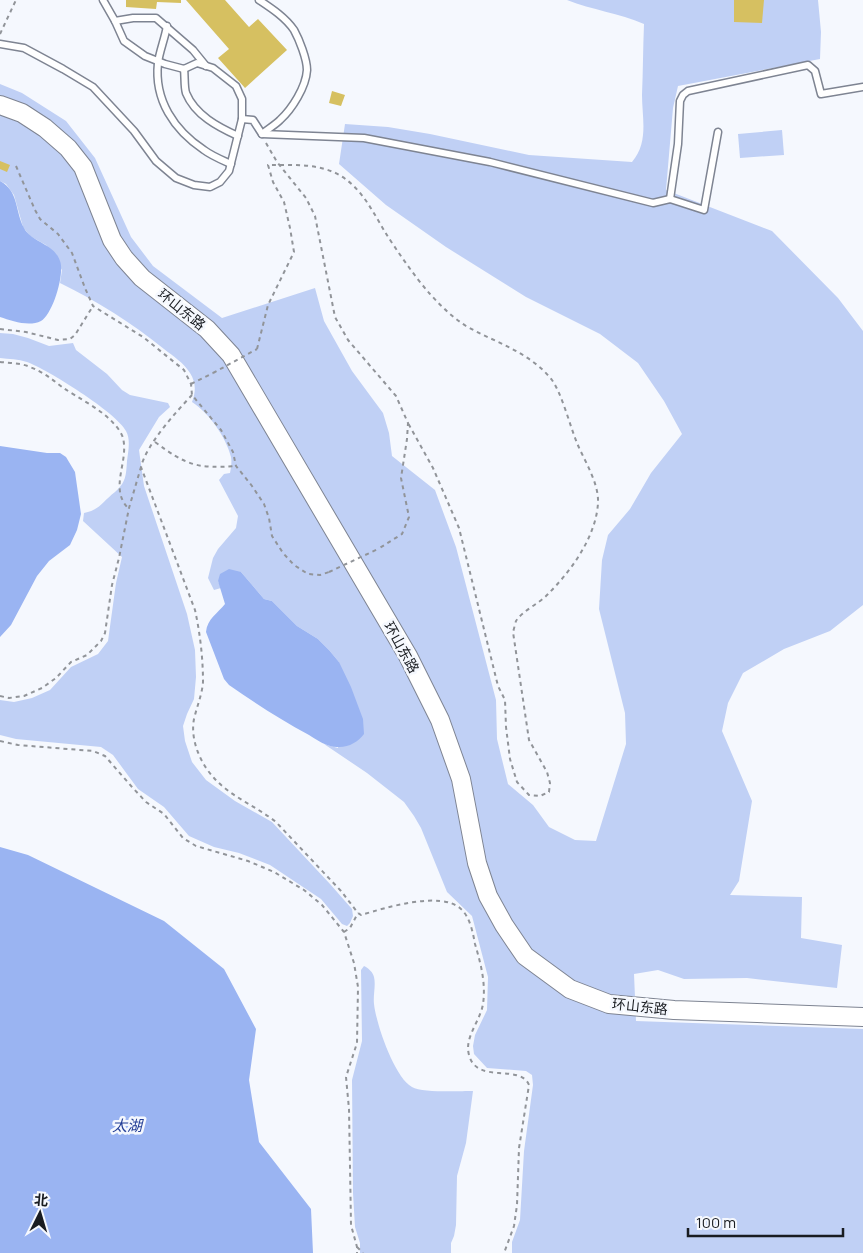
<svg xmlns="http://www.w3.org/2000/svg" width="863" height="1253" viewBox="0 0 863 1253" font-family="Manrope,'Noto Sans SC',sans-serif">
  <style>
    .green { fill: #c0d0f5 }
    .water { fill: #9ab4f2 }
    .building { fill: #d6c061 }
    .lines { fill: none; stroke-linecap: round; stroke-linejoin: round }
    .lane-casing { stroke: #7e8492; stroke-width: 9 }
    .secondary-casing { stroke: #7e8492; stroke-width: 20 }
    .path { stroke: #919499; stroke-width: 2; stroke-dasharray: 4 4; stroke-linecap: butt }
    .lane { stroke: #fff; stroke-width: 6 }
    .secondary { stroke: #fff; stroke-width: 18 }
    .path-bridge { stroke: #919499; stroke-width: 2; stroke-dasharray: 4 4; stroke-linecap: butt }
    .labels { text-anchor: middle; dominant-baseline: central; stroke-width: 5; stroke-linejoin: round; paint-order: stroke }
    .street-label { font-size: 14px; fill: #191c21; stroke: #f5f8fe }
    .water-label { font-size: 15px; font-style: italic; fill: #233e96; stroke: #f5f8fe }
  </style>
  <rect width="100%" height="100%" fill="#f5f8fe"/>
  <g class="green">
    <path d="M567,0H818L821,32L820,59L678,86L673,108L666,190L772,231L838,298L863,331V605L830,631L784,649L743,673L728,703L722,731L752,801L739,881L730,895L802,897L801,938L842,945L837,988L747,978L684,979L658,970L634,974L636,1021L863,1029V1253H512V1242L520,1220L524,1151L533,1085L532,1075L526,1071L487,1068L474,1054L473,1046L475,1035L487,1010L488,977L472,916L447,892L421,828L414,816L404,802L367,773L324,744L338,748L339,662L329,650L318,639L297,626L272,601L264,599L241,572L218,581L221,588L214,590L208,578L213,558L218,549L236,528L238,516L219,480L224,474L230,473C231,468 232,462 231,457C226,437 209,413 192,402C196,392 196,382 190,373C184,363 173,356 164,349C132,323 97,301 60,283L62,270L46,245L30,236L23,227L14,195L6,184L0,181V84L22,93L66,121L95,158L131,237L153,266L222,318L315,288L324,321L352,371L383,413L389,433L392,456L435,490L456,547L496,700L497,739L508,784L533,805L549,827L575,840L596,841L626,744L625,713L599,609L602,560L608,535L630,509L651,473L682,434L664,401L638,363L600,334L526,297L446,247L386,205L339,164L345,124L388,127L430,134L529,155L632,162C649,142 642,118 642,95C643,71 643,48 644,24C619,13 592,10 567,0Z"/>
    <polygon points="782,130 784,155 740,158 738,134"/>
    <path d="M0,333L13,334L28,338L49,346L73,343L76,350L107,374L122,390L130,395L168,403L170,407L159,417L139,450L144,486L187,614L195,650L196,677L194,699L187,714L183,726L185,741L192,762L206,780L235,801L272,822L330,884L352,909L353,916L350,923L347,926L342,924L321,899L270,865L239,853L214,847L189,836L164,807L138,789L113,755L101,747L16,739L0,735V700L14,702L32,698L50,690L71,667L98,654L108,641L116,583L122,557L83,521L84,513C100,510 103,501 115,492C126,482 126,476 127,461C128,452 131,440 126,431C117,413 47,369 27,362C18,359 9,359 0,358Z"/>
    <path d="M364,966C368,968 373,972 374,977C376,985 373,995 374,1004C376,1023 394,1077 412,1087C422,1093 459,1091 473,1091L466,1143L457,1176L456,1225L454,1236L451,1243V1253H360V1243L355,1227L353,1193L352,1080L362,1041L361,970Z"/>
  </g>
  <g class="water">
    <path d="M0,181C19,191 15,212 24,228C32,243 54,243 60,261C65,273 53,314 41,321C29,327 12,321 0,317Z"/>
    <polygon points="0,446 47,453 60,453 66,457 75,472 81,514 77,530 70,545 49,561 37,576 11,625 0,637"/>
    <path d="M229,569L241,572L264,599L272,601L297,626L318,639L329,650L339,662L351,687L363,719L364,734C358,742 348,748 337,747C327,747 317,740 309,735C281,720 255,703 229,685L224,679L206,632C207,619 218,613 225,604L218,581L220,574Z"/>
    <polygon points="0,847 28,855 164,921 224,969 256,1029 249,1080 259,1142 311,1209 313,1253 0,1253"/>
  </g>
  <g class="building">
    <polygon points="126,0 181,0 181,3 157,2 156,9 126,7"/>
    <polygon points="186,0 225,0 249,27 258,19 287,50 245,88 218,58 229,49"/>
    <polygon points="734,0 764,0 762,23 734,22"/>
    <polygon points="332,91 345,95 341,106 329,103"/>
    <polygon points="0,161 10,165 7,172 0,169"/>
  </g>
  <g class="lines">
    <defs>
      <g id="lane">
        <path d="M259,0C271,8 285,17 294,30C299,39 307,59 307,70C306,87 292,109 280,120C275,125 268,129 262,134"/>
        <polyline points="115,21 133,18 156,18 193,50 206,66"/>
        <path d="M167,26C165,38 159,53 158,63C154,100 174,130 204,150C212,156 222,160 231,164"/>
        <polyline points="0,44 24,48 63,69 93,87 134,131 156,161 176,178 194,185 210,187 220,182 229,171 242,119 242,99 236,86 213,68 197,63 184,69 165,64 145,56 124,41 115,21 103,0"/>
        <path d="M184,69C185,77 184,86 186,93C195,115 218,127 238,136"/>
        <polyline points="242,119 253,120 262,134 364,138 490,162 653,203 670,199 704,210 718,132"/>
        <polyline points="670,199 678,144 680,101 683,95 688,91 808,65 815,71 821,94 863,87"/>
      </g>
      <polyline id="secondary" points="0,105 22,113 45,128 68,148 83,167 112,240 124,258 142,278 207,329 231,355 408,656 440,720 461,779 477,863 488,896 504,925 525,956 570,989 609,1004 674,1010 863,1017"/>
    </defs>
    <use href="#lane" class="lane-casing"/>
    <use href="#secondary" class="secondary-casing"/>
    <g class="path">
      <polyline points="0,34 16,0"/>
      <polyline points="266,143 277,162 306,198 315,216 335,317 348,340 396,396 408,423 407,439 401,478 409,517 402,534 378,549"/>
      <polyline points="16,166 35,210 40,219 58,234 72,253 85,288 93,306 143,337 184,370 191,384 192,395 221,430 233,452 236,466 252,486 264,504 269,518 272,536 283,553 294,565 308,574 320,575 329,572"/>
      <polyline points="0,329 26,332 58,340 70,339 75,335 93,306"/>
      <path d="M257,349L268,305L294,252L290,228L284,202L273,182L268,165C292,165 320,163 341,176C362,189 373,212 385,232C397,251 415,277 430,294C441,306 452,317 466,326C496,343 530,352 552,380C562,394 570,426 577,443C585,462 599,483 598,503C596,537 571,571 548,594C539,604 523,610 516,621C515,624 514,629 513,632L529,740L547,772L550,783L549,792L540,796L529,795L517,782L510,759L506,727L505,700L498,686L459,528L433,468L408,423"/>
      <path d="M0,362C10,363 21,363 30,367C43,372 52,379 62,387C78,398 103,410 115,425C118,428 122,434 123,438C129,462 109,488 128,508"/>
      <polyline points="191,384 213,373"/>
      <path d="M192,395C176,412 146,445 141,467L195,610C200,633 203,658 203,682C202,695 197,706 194,719C190,739 200,763 214,778C231,797 256,806 276,822L341,891L358,913L361,915C385,908 441,890 461,909C470,917 473,933 475,944C481,964 486,984 483,1004C480,1022 464,1037 469,1055C477,1085 520,1063 529,1085L519,1148L517,1205L514,1226L504,1253"/>
      <path d="M155,442C186,465 197,469 236,466"/>
      <polyline points="0,696 9,698 24,696 42,688 56,678 71,662 87,655 101,641 105,633 112,585 119,558 129,508 141,467"/>
      <polyline points="0,741 18,745 93,751 105,756 132,787 146,802 164,814 183,838 196,846 248,861 274,872 304,890 322,905 344,932 354,963 358,987 357,1043 346,1077 349,1109 351,1225 357,1247 357,1253"/>
      <polyline points="344,932 350,928 358,913"/>
      <polyline points="357,1247 363,1253"/>
    </g>
    <use href="#lane" class="lane"/>
    <use href="#secondary" class="secondary"/>
    <g class="path-bridge">
      <polyline points="213,373 257,349"/>
      <polyline points="329,572 378,549"/>
    </g>
  </g>
  <g class="labels">
    <g class="street-label">
      <text transform="translate(182 309) rotate(39)">环山东路</text>
      <text transform="translate(402 647) rotate(61)">环山东路</text>
      <text transform="translate(640 1006) rotate(6)">环山东路</text>
    </g>
    <g class="water-label">
      <text x="127" y="1125">太湖</text>
    </g>
  </g>
  <g transform="translate(40 1213) rotate(5)" stroke="#f5f8fe" stroke-width="4" paint-order="stroke">
  <path d="M0-4L9 19L0 12L-9 19Z" fill="#191c21"/>
  <text y="-8" font-size="14" font-weight="bold" text-anchor="middle" fill="#191c21">北</text>
  </g>
  <path d="M688 1228v8h155v-8" fill="none" stroke="#191c21" stroke-width="2.5"/>
  <text x="696" y="1228" font-size="15" fill="#191c21" stroke="#f5f8fe" stroke-width="4" paint-order="stroke">100 m</text>
</svg>
